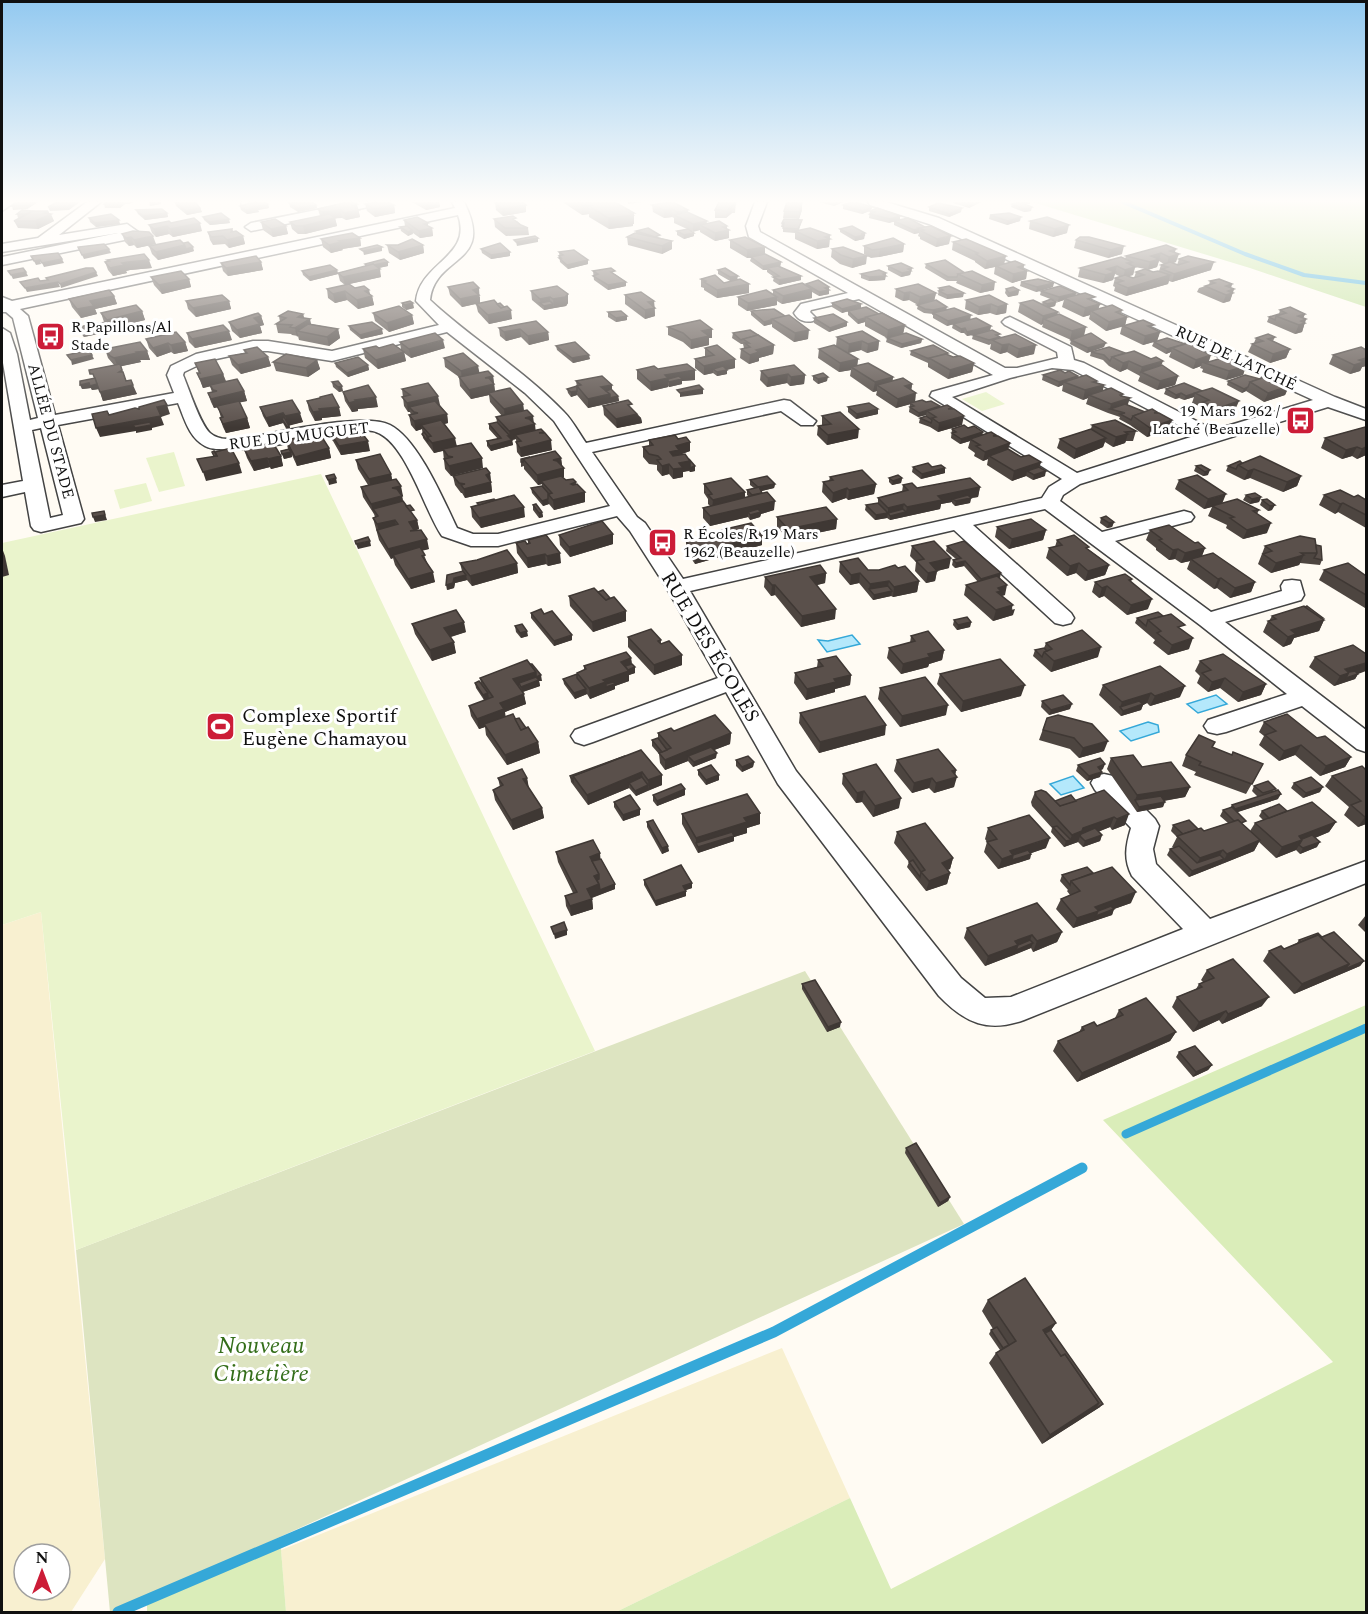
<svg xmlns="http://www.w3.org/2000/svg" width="1368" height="1614" viewBox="0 0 1368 1614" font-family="Spectral,serif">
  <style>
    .farmland { fill: #f8f0d0; fill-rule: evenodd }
    .green { fill: #daedb9 }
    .forest { fill: #bfe097 }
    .cemetery { fill: #dde4c1 }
    .pitch { fill: #eaf4cc }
    .water { fill: #b4e8fb; stroke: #35a8d8; stroke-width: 1.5 }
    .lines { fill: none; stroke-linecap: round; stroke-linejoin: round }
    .stream-far2 { stroke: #35a8d8; stroke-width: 4 }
    .stream-far1 { stroke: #35a8d8; stroke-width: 9 }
    .stream { stroke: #35a8d8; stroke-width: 11 }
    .minor-casing { stroke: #434343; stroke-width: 3 }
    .minor { fill: #fff; fill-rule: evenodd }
    .wall { fill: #4d4540; fill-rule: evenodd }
    .shaded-wall { fill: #3f3834 }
    .building { fill: #5a504b; stroke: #3f3834; stroke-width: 1.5 }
    .labels { text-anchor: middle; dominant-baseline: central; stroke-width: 6; stroke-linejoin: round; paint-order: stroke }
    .far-poi-label { font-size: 16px; fill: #101010; stroke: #fff; text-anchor: start }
    .far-street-label { font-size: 16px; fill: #101010; stroke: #fff }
    .street-label { font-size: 20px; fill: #101010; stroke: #fff }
    .poi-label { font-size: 20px; fill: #101010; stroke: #fff; text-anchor: start }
    .near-park-label { font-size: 24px; font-style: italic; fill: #346e1a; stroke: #fff }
  </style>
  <rect width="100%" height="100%" fill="#fffbf3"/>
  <g class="farmland">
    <path d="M41,912L105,1559L71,1612H2V925ZM24,1554H60V1590H24Z"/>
    <polygon points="782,1348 850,1498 616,1612 286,1612 281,1550"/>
  </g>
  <g class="green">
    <polygon points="1366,1005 1366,1612 616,1612 850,1498 891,1589 1333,1362 1103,1120"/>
    <polygon points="280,1537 286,1612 147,1612 147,1598"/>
  </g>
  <polygon class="forest" points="1032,202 1366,202 1366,307 1250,268"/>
  <polygon class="cemetery" points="805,971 964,1224 116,1612 110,1612 76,1250"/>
  <g class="pitch">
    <polygon points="986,392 1005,404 982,411 962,399"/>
    <polygon points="174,452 185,486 159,492 146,458"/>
    <polygon points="321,474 595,1051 76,1250 41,912 2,925 2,543"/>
    <polygon points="146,483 152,501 120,509 114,490"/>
  </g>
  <g class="water">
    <polygon points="852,635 860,644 827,652 818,640 828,641"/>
    <polygon points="1216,695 1227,704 1198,713 1187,704"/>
    <polygon points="1148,722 1158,725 1159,732 1131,741 1120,731"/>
    <polygon points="1073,776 1084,788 1061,795 1050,784"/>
  </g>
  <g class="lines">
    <polyline class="stream-far2" points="1123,202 1245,254 1304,275 1366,283"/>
    <polyline class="stream-far1" points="1126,1134 1366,1028"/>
    <polyline class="stream" points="118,1612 774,1332 1082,1168"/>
    <defs>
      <g id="minor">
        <polygon points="2,202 15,202 2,211"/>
        <polygon points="87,202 101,202 59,235 127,224 141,234 134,238 2,265 2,257 118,233 2,252 2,244 38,238"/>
        <polygon points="241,202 257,202 251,206 242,206"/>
        <polygon points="356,202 379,202 373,206 251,231 245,227 251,223"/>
        <path d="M452,202H464C496,265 435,254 430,300C473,340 524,370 564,412C573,421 579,433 586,443L784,400L790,401L816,421L813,425H801L781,411L592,452L637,517L645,523L683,579L1042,498L1049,487L1062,479L930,396L932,392L993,375L859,299L811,310L810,312L816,318L813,321C805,323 798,320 794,313L801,304L848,293L749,237L746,226L755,202H767L758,226L760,232L1005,368H1017L1058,358L1057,352L1005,325L1002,322L1005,319L1010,317L1071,347L1074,360L1084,363L1214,430L1313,400L929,224L870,205L868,202H886L939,218L1335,397L1366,409V420L1328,407L1080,484L1063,495L1060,501L1102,532L1184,511L1191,513L1194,517L1191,521L1115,541L1211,612L1282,591L1281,586L1284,581L1292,580L1300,581L1304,595L1301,600L1225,622L1366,730V752L1357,749L1302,706L1226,732L1217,734L1208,732L1204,726L1208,720L1287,694L1200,625L1045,509L973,525L1071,613L1074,618L1071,623L1063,625L1055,623L954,530L690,591L796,771L961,978L985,998L1011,997L1183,929L1132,876C1123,859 1126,845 1131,828L1095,790L1091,783L1095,776L1104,774L1113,776L1155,819L1159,826L1153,849L1156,864L1210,919L1366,861V883L1024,1020C988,1033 965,1023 939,996L778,784L726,692L593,742L584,745L575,742L571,736L575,730L718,678L666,587L630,531L617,516L498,546H471L442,536C425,512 406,442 376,432C372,430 366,431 362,430C335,435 223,458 205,446C189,437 185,420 178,403L58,425L84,519L81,523L41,532L34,530L31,526L25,492L2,497V485L23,481L2,357V328L10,333L17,354L30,420L38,418L13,318L6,312H2V297L12,301L455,208ZM458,215C473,257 420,262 416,301L439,325L332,351L268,341H253L196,354L171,366L167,375L174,393L55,415L28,316L20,309ZM447,332L525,393L554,421L610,506L498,534H473L457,528C444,501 418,439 390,425C364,412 281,432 250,437C237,439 220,442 210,433C200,424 189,389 183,375L184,372L207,361L253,351H268L332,361ZM1052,368L1073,370L1197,435L1077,473L952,397L1010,378ZM41,428L63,515L50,518L32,430Z"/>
      </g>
    </defs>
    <use href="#minor" class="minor-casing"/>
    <use href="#minor" class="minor"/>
  </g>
  <g class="wall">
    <polygon points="18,202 38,202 27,209 13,210 12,206"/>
    <polygon points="106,202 133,202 130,204 125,204 120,208 105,208 104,204"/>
    <polygon points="175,202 200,208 202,212 187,215 176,206"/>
    <polygon points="412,202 439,202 440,207 426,210"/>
    <polygon points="499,202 522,202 526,212 503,216 496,210 495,203"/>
    <polygon points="563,202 606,202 634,224 633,224 633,226 609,229 589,217 589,214 582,215 564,203"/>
    <polygon points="736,202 735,213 732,213 726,218 715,218 715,210"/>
    <polygon points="819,202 843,202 834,206"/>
    <polygon points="953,202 981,202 969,208 953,203"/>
    <polygon points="289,203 316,205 317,208 298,212 290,207"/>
    <polygon points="802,203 802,210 799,219 783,218 784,211"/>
    <polygon points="268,204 269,208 258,210 259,212 247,214 241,210 240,206"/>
    <polygon points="365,204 394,205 395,213 375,217 367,211"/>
    <polygon points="1012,204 1029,206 1031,211 1024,212 1011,207"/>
    <polygon points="652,205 688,210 688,212 706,223 727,229 729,238 715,241 700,232 700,230 692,231 694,233 694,236 684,239 677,235 677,231 687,229 674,223 674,218 672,217 664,218 653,212"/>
    <polygon points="843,205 872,207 871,210 900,220 908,218 949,244 936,247 920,239 920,237 918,236 919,233 914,234 894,225 894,221 889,223 869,218 870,211 862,214 843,209"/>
    <polygon points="929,207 961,212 949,217 929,211"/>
    <polygon points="318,209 358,209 360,217 346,220 342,218 335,218 337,226 305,234 298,234 292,229 290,222 320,216"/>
    <polygon points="136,210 167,213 168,217 145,220 138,214"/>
    <polygon points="48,211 54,221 38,229 18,228 14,221 19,218 18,218 17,214"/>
    <polygon points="990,215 1020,221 1007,225 989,219"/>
    <polygon points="203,217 230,223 210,225 204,220"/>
    <polygon points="89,218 120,224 96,227 90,222"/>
    <polygon points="494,219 517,221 521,225 528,228 529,235 506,236 495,227"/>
    <polygon points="404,220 428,226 432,228 433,236 420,238 413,233 408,236 401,231 400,227 405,226"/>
    <polygon points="802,220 799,230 830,235 829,247 817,249 795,239 795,233 783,232 783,227 781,227 782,223"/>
    <polygon points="1030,221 1067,233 1053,237 1029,229"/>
    <polygon points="261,222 286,226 288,234 273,237 263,230"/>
    <polygon points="171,223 202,231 173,237 169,234 156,237 152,233 149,225"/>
    <polygon points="232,229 233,231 243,236 245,244 229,248 225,244 213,245 210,240 208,232"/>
    <polygon points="840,229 865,233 864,239 855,241 840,232"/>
    <polygon points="636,231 672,241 672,249 662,254 628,245 627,237 636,233"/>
    <polygon points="122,234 156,244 137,248 134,245 129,246 125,242"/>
    <polygon points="1080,237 1122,254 1108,258 1074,248 1076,240"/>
    <polygon points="360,238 361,246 342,249 343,250 331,253 323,247 321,239"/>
    <polygon points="180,240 194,251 158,260 152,254 149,246"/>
    <polygon points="730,240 765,254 781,262 780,267 801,276 801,280 779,285 773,281 774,277 767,272 767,270 763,270 750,261 751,258 747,258 730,248"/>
    <polygon points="953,242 1004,264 1024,265 1023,269 1027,271 1026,279 1012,283 994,274 995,267 985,269 975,262 975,261 952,250"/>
    <polygon points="904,244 903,252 879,257 871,258 864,254 864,246"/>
    <polygon points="387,245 423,245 424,253 400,260 389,253"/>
    <polygon points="481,249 510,252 510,256 491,259 482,253"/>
    <polygon points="832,249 866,264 852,268 840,264 831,257"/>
    <polygon points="559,252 588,260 588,264 568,269 560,262"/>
    <path d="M1175,253L1176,262L1173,263L1177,265L1179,259L1211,270L1172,282L1169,281L1168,284L1126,296L1114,291L1115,287L1113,286L1115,278L1121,277L1115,274L1113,280L1103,283L1078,277L1080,268L1125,259L1126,256ZM1159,261L1164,264L1161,265L1159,271L1153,272L1147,270L1157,267ZM1135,267L1145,269L1136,272L1134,278H1133L1128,276L1133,275Z"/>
    <polygon points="107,260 152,268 130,270 126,271 127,273 113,276 108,270 105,262 108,262"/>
    <polygon points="261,262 263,270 228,276 223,271 221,263"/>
    <polygon points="365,264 388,266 378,268 381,277 349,284 355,288 372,296 374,305 358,309 347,300 335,303 328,298 327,289 345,285 340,281 338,273 365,266"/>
    <polygon points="926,264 965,273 994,290 980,293 956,283 957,281 947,281 925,268"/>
    <polygon points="888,266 912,268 910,275 901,277 888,270"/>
    <polygon points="337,270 338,274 310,281 303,275 302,271"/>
    <polygon points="718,270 749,284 749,293 717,298 704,290 704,288 701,287 701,279 724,283 730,281 718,274"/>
    <polygon points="593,271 615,274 626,282 626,286 608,290 594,280"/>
    <polygon points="886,273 885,280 869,281 861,278 861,274"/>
    <polygon points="151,277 189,279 191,287 162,294 154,285"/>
    <polygon points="1210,281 1232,284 1231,288 1234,289 1230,301 1223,303 1197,292 1199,288 1209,285"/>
    <polygon points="1021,282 1053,287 1036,292 1020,286"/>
    <polygon points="806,284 829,287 829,294 819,296 812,292 812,298 782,304 777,301 777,305 747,311 738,305 738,297 773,294 773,290 806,286"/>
    <polygon points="448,287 480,297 480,303 462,307 450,295"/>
    <polygon points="939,288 963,297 947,299 938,295"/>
    <polygon points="896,289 936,293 934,301 946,310 991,326 990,330 999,337 1034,354 1017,358 1007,352 1000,354 990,349 991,344 989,345 972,339 973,335 967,336 964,333 961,333 952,328 953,324 947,326 933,318 933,314 924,313 917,309 918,305 909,300 903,301 895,297"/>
    <polygon points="1006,289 1019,290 1018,295 1008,297 1005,293"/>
    <polygon points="531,291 568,294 568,303 566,306 544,310 532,300"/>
    <polygon points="1041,291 1076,293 1075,296 1100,304 1098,309 1122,310 1121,314 1127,317 1125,325 1152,328 1160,332 1157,341 1143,345 1120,334 1122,326 1106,331 1089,319 1090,315 1083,317 1062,307 1064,300 1058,302 1040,295"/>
    <polygon points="625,295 654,301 655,316 645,319 625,304"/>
    <polygon points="114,296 117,304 95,309 97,314 81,318 72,307 69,299"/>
    <polygon points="966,300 1007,304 1006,313 996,315 990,313 978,315 965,309"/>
    <polygon points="186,301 229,301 231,309 196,317 188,309"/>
    <polygon points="1043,302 1056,302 1055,306 1049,308 1084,336 1104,347 1087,353 1070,344 1071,340 1042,327 1043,324 1041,325 1018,312 1020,303 1042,304"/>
    <polygon points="402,303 414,308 406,310 402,307"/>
    <polygon points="832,303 861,308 879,314 905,325 903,334 922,339 921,343 901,348 886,342 887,338 865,326 865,322 858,324 848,315 848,311 842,313 832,307"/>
    <polygon points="476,304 497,304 504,307 512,319 489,324 478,312"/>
    <polygon points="774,309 808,339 794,342 772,327 772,324 764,326 751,315 751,311"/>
    <polygon points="1280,310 1305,314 1303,318 1306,319 1302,332 1295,334 1267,322 1269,317 1279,314"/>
    <polygon points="142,311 145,320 111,328 112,331 84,337 79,331 78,327 104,322 101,313"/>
    <polygon points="608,312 627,320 616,322 608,317"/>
    <polygon points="373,313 412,315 414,324 389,332 375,321"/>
    <polygon points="303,314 304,318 311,324 338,329 340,338 329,346 299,340 298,336 292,335 291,334 278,333 276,324 280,322 279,316"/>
    <polygon points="261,316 264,325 260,326 262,333 240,338 232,331 229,322"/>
    <polygon points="814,318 847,322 847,326 829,332 814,323"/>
    <polygon points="536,321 548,332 549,340 529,345 521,337 506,341 500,336 499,328"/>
    <polygon points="349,326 383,334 361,339 350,330"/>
    <polygon points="668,327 712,329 712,338 709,338 709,345 691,349 683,342 668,335"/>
    <polygon points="187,333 232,340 195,348 189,342"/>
    <polygon points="733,333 758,335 774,345 773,354 759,358 759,361 749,364 740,358 741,349 744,348 743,344 741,344 732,338"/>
    <polygon points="837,337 879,341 878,350 867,353 861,350 848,353 836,346"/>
    <polygon points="1275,337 1273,341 1290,349 1286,358 1270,363 1248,352 1252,344 1254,343 1256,338"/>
    <polygon points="146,339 185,342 188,351 174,354 171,352 157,357 149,348"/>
    <polygon points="400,342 445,348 411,358 404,353 406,361 378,369 365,358 363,349 379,348 401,350"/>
    <polygon points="1154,342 1185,345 1202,351 1209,361 1238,362 1237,364 1246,366 1243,375 1226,380 1202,372 1203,369 1200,368 1201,366 1193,369 1169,357 1171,352 1166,354 1152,346"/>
    <polygon points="556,346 590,359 573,363 557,350"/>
    <polygon points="705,348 735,359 735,368 727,370 727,374 717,376 713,373 704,375 695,368 695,359 705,356"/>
    <polygon points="105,349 147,351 150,360 140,360 141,362 121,366 126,381 137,394 103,401 99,389 92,390 91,388 82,389 114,365 108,358"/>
    <polygon points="819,349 858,359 857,365 893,377 892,381 912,384 911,390 915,402 926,402 940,406 940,407 952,408 952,409 962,425 938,432 930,427 919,423 920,418 926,416 926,415 918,417 909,412 910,404 896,408 876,395 877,391 873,392 850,376 851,370 839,372 818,358"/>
    <polygon points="244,350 268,357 271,366 241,374 232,365 229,356 245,353"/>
    <polygon points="1366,350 1366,366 1362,367 1360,371 1350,374 1329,364 1333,355"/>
    <polygon points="911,351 948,355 953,357 974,363 972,372 948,379 928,367 928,363 910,355"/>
    <polygon points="1091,352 1125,353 1161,365 1178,376 1175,385 1157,390 1138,381 1140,376 1127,369 1120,372 1109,366 1103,360 1090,356"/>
    <polygon points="444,358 479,373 493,376 495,391 523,404 524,411 533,416 535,430 544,433 552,450 521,457 517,452 516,439 512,440 513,445 491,451 487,446 487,441 498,439 489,429 489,424 497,422 496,417 502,416 490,402 489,395 471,399 460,386 459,377 445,367"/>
    <polygon points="317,360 320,369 308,377 276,371 273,362"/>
    <polygon points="195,363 223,374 226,381 244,391 247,401 239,402 247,418 250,428 226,433 223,427 220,418 221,418 218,407 214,408 211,402 208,393 212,392 210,386 203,388 197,373 199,373"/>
    <polygon points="335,363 368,365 369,370 348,377 336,367"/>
    <polygon points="658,369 695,370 695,380 682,381 682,384 669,387 668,386 668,387 651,391 637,379 637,370"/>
    <polygon points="761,371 805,375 804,384 790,386 787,383 767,387 760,380"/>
    <polygon points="1065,373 1078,377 1097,381 1096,383 1104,385 1102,391 1122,396 1128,405 1145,412 1157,412 1157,413 1169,430 1147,437 1130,425 1119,419 1120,417 1108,413 1086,404 1088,398 1083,400 1062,391 1063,385 1058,387 1042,380 1043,375"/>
    <polygon points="813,376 827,381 818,384 813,380"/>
    <polygon points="1260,379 1289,386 1285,395 1264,402 1246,391 1242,393 1227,385 1228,381"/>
    <polygon points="576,381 612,391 618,396 619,401 588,408 577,395 571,397 568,393 567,389 577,387"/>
    <polygon points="332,382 343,391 339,392 333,387"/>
    <polygon points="1184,383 1235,410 1212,418 1200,412 1201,407 1192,403 1194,397 1184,400 1179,398 1175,399 1164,394 1166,389"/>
    <polygon points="402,389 440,405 447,414 448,423 444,424 457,446 483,468 451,476 445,469 443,451 434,453 423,438 422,429 416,431 411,425 409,415 411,415 410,412 408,412 404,406"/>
    <polygon points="343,392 378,407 358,409 358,411 352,412 345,401"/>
    <polygon points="320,398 341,416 322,418 322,420 315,421 309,410 307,401"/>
    <polygon points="292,400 303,422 289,425 291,430 288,432 283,423 269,427 263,416 260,407"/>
    <polygon points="603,406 632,409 641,418 642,423 617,428 604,415"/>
    <polygon points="848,407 878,414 856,419 848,412"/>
    <polygon points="822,416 858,438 827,445 817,435 818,426 822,425"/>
    <polygon points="1092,425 1136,431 1133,441 1126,441 1125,443 1113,447 1105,442 1103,447 1074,459 1057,448 1060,439 1091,429"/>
    <polygon points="1365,427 1366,455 1357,459 1352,456 1342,459 1321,448 1325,438"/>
    <polygon points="968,428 983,435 996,436 1010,443 1008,449 1021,457 1041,462 1039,467 1045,476 1033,480 1026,476 1012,481 987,465 988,459 983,461 974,456 975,453 968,448 970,441 960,444 951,438 952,429"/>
    <polygon points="342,431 370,451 341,455 333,441 331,439 330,434 342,434"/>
    <polygon points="305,437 329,448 331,458 297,466 292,455 292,457 284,459 281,451 288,449 286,440 303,442 306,442"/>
    <polygon points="678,439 690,442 690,451 679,455 695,471 690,472 689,471 683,472 683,477 673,479 669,474 662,476 657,470 657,465 649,464 643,457 643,447 649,446 649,440"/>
    <polygon points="244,449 254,449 281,456 283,466 271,469 270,467 254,471 247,458"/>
    <polygon points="561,458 564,477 563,478 565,480 576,482 576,484 585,492 585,502 554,510 549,504 543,506 532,493 531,488 542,486 542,484 538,485 524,469 524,466 521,467 521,459"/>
    <polygon points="356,460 391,474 392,480 403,496 402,496 403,502 417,520 419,529 415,530 429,549 422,550 435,582 411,589 395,565 393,558 391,559 379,540 373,518 375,517 374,514 363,497 361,487 368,485 358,469"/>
    <polygon points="1242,463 1301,476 1297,486 1283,492 1250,478 1244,480 1226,471 1228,466"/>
    <polygon points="1201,465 1208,475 1203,476 1194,471 1196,466"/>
    <polygon points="913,467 945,473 921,479 912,472"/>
    <polygon points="490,473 492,492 465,498 462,493 461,493 455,485 453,476"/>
    <polygon points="830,477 876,484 874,494 848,500 846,498 832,503 822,492 823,482 829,481"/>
    <polygon points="889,478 902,478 901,483 892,485 889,482"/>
    <polygon points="750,480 775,484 774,488 761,491 774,510 761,514 760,517 750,520 748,517 710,526 703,518 703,508 710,506 708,504 708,499 704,493 704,484 745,492 745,498 749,497 747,495 747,490 754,488 750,485"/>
    <polygon points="1179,480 1223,503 1259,510 1257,514 1267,533 1243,539 1226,528 1227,525 1208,516 1212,507 1204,509 1175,489"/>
    <polygon points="903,485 917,488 980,487 978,497 971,498 970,503 955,506 952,503 952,502 941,504 940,509 890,520 887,518 875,520 865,510 866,505 878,503 878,498 902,492"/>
    <polygon points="1246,495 1261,497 1259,502 1250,504 1243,500"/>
    <polygon points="1324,495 1366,500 1366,528 1338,512 1335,514 1319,505"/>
    <polygon points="1267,499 1272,510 1268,511 1260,505 1262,500"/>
    <polygon points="495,500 525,517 481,528 472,517 471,507 478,505 477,503"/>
    <polygon points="533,505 542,512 543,517 539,518 533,510"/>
    <polygon points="777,517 837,519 836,529 788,539 777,527"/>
    <polygon points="1101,518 1114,522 1112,527 1107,528 1100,523"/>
    <polygon points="997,527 1046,530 1043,540 1009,549 995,537"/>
    <polygon points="1150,530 1195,543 1205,548 1202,556 1255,582 1251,592 1230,598 1217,588 1214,589 1187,569 1190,561 1181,563 1175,559 1169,560 1156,550 1156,548 1146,540"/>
    <polygon points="717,531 762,545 695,564 686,551 686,541 717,534"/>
    <polygon points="613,534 613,544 570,557 560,545 559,535"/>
    <polygon points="528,540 561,563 548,566 546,564 528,568 517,553 516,543 528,543"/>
    <polygon points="1057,540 1088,549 1109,565 1105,575 1085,581 1076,573 1067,576 1046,558 1049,548 1055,547"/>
    <polygon points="1316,545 1322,560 1320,565 1300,563 1299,565 1271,573 1258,564 1265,546"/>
    <polygon points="912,546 949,568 937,571 935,581 926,583 915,571 916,562 910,556"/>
    <polygon points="947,546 1001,573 1000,578 1005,595 1002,596 1012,607 1013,615 993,621 964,595 966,585 978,582 964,566 955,568 952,565 953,560 956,559 946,551"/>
    <polygon points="840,562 868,570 879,570 898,568 919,581 917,592 893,597 891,596 873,600 859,583 850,585 839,572"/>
    <polygon points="460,563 517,563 518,573 472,586 467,580 455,583 454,588 447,590 462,571"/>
    <polygon points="1324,570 1366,576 1366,607 1365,608 1319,580"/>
    <polygon points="826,573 825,583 817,585 835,619 801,627 775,595 771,596 764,587 765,577"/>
    <polygon points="1132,579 1131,582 1148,609 1127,615 1104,596 1099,598 1092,592 1095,582"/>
    <polygon points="598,592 626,621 593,632 570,606 569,596"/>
    <polygon points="531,613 544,614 572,640 554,646 531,618"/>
    <polygon points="1272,616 1323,619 1324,620 1319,631 1294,638 1291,644 1283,647 1263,632 1268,621 1269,621"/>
    <polygon points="1137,618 1183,630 1189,649 1168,655 1153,643 1155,640 1135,623"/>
    <polygon points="954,620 971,622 970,627 957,630 953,625"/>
    <polygon points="412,624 466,632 451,637 456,653 432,661 415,634"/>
    <polygon points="515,626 528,636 521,638 516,632"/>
    <polygon points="911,636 944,650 942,660 929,664 928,667 901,674 887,658 889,648 910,643"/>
    <polygon points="628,637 661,640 661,644 682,655 682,665 654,675 628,647"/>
    <polygon points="1046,643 1098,657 1051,672 1033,656 1035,650 1044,648"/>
    <polygon points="1315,657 1358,674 1355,679 1334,686 1309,667"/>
    <polygon points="631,658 632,664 635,673 629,675 629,681 615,686 615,689 590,699 587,694 575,699 564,684 563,679 577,674 577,673 584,670 584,666"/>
    <polygon points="818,660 851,675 850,685 835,689 835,692 806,700 794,683 795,673 817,667"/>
    <polygon points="1200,661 1266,684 1261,695 1238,702 1220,688 1208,692 1197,683 1200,676 1195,671"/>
    <polygon points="940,674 1021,696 961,712 937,684"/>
    <polygon points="480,678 542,681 539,681 540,686 523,692 526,704 505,712 505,717 515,719 526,728 538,742 540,753 507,765 486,735 485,727 479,729 471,716 469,706 489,699 484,700 476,688 475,683 481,684"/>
    <polygon points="1103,685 1180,697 1150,706 1147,703 1143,705 1141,710 1121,716 1099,695"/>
    <polygon points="880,688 946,715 900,727 878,699"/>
    <polygon points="1042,701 1070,709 1049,715 1041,707"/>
    <polygon points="800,713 885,735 819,753 799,723"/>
    <polygon points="1047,718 1104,751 1079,758 1070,749 1039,740"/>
    <polygon points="1264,722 1317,738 1351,757 1345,767 1320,776 1295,755 1279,761 1259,745 1264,736 1259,732"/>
    <polygon points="674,731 731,733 730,744 714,750 716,758 693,767 688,761 665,770 660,763 659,754 652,746 652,740 658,738 658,733"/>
    <polygon points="1215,742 1212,747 1232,755 1263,764 1246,794 1194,775 1196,772 1182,766 1186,755"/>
    <polygon points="641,750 662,775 662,785 636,796 629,788 588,805 571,782 570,776"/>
    <polygon points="1111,758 1142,767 1190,787 1185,797 1164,801 1163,807 1137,812 1107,769"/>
    <polygon points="736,760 754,762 753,767 742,772 736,766"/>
    <polygon points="897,760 956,770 954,787 934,793 929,788 912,793 894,771"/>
    <polygon points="1078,765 1103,769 1101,770 1100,777 1087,781 1076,771"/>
    <polygon points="698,770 719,775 719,780 706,785 698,775"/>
    <polygon points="1366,770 1366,824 1358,827 1344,815 1349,807 1325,786 1332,776"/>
    <polygon points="843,774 899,808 873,817 862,802 856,803 842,784"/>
    <polygon points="498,778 527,778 528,787 542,808 544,818 513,830 495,800 493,790 500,787"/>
    <polygon points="1294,783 1320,792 1303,798 1291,788"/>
    <polygon points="1254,786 1275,791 1278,799 1237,812 1243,825 1250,831 1255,823 1263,820 1259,816 1262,811 1287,811 1336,822 1329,832 1315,838 1317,847 1300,854 1296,850 1276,858 1259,842 1254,851 1189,877 1167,855 1170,849 1174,848 1172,847 1177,837 1171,831 1173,825 1204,831 1228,823 1220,816 1223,810 1230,808 1232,805 1258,797 1252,791"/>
    <polygon points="1104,790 1125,825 1112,830 1110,827 1098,832 1102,835 1100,841 1083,847 1078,842 1064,847 1051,832 1052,828 1032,806 1031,802 1035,792 1055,801 1076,801"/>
    <polygon points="653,795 685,795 657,806 653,801"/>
    <polygon points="614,802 640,815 623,821 614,807"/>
    <polygon points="760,813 760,824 747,828 747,833 734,837 734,841 698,853 682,824 682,814"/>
    <polygon points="647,822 669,851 662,854 647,827"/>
    <polygon points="988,828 1046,848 1031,853 1030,859 998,869 984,852 987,842 985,839"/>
    <polygon points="897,832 953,858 950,869 947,870 950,873 947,884 926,891 907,867 909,862 894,843"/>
    <polygon points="556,852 601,859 615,884 615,889 592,898 593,909 571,916 566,906 565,896 573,893 558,862"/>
    <polygon points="1093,873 1131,903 1114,909 1112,915 1073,928 1056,909 1061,899 1070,895 1067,891 1068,890 1060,881 1062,875"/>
    <polygon points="644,880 692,888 686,890 686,896 656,906 644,885"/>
    <polygon points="1366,915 1366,933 1358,925"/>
    <polygon points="967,928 1062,932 1057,942 1033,952 1031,948 985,966 964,938"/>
    <polygon points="1322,937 1364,961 1360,966 1294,994 1263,961 1269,951 1284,949 1297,943 1299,940"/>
    <polygon points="1207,970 1262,1006 1222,1024 1219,1020 1193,1032 1172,1007 1177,997 1196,989 1199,984 1203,982 1201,980"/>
    <polygon points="802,984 840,1027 827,1032 802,989"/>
    <polygon points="1119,1010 1176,1032 1170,1041 1077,1082 1053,1051 1058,1041 1079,1032 1082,1027 1097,1026 1115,1018"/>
    <polygon points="1179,1052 1212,1065 1208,1070 1193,1077 1176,1057"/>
    <polygon points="906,1148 950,1197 948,1201 938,1207 905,1153"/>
    <polygon points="988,1300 1056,1323 1051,1330 1100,1407 1042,1444 989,1363 996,1353 1000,1350 989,1334 991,1330 993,1329 982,1311"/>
  </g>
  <g class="shaded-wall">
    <polygon points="31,202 38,202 27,209 26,205"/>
    <polygon points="74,202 80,202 69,210 50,211 48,207"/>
    <polygon points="121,202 124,202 125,204 120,208 118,204"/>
    <polygon points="149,202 161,202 161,204 150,206"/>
    <polygon points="429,202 439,202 440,207 426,210 425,203"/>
    <polygon points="588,202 589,214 582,215 581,204"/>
    <polygon points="628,202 643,202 628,204"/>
    <polygon points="835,202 843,202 834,206"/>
    <polygon points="974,202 981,202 969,208 970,204"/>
    <polygon points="802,203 802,210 799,219 799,212"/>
    <polygon points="268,204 269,208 258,210 259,212 247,214 246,210 255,207"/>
    <polygon points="357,204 360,217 346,220 344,213 352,205"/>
    <polygon points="316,205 317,208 298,212 297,208"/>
    <polygon points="394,205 395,213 375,217 374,209"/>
    <polygon points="526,205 526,212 503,216 502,209"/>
    <polygon points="732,205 732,213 726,218 727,211"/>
    <polygon points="872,207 871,210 862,214 863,211"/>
    <polygon points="1032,207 1031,211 1024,212 1025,209"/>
    <polygon points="200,208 202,212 187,215 186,211"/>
    <polygon points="962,208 961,212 949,217 949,214"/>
    <polygon points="672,209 672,217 664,218 664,210"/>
    <polygon points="341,210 342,218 324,219 322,212"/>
    <polygon points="688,210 688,218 677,216 677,212"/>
    <polygon points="48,211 49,214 51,214 54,221 38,229 35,221"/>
    <polygon points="167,213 168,217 145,220 143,216"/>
    <polygon points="634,213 634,224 633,224 633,226 609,229 608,218"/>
    <polygon points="900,216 900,220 889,223 890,219"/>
    <polygon points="1021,217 1020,221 1007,225 1008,221"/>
    <polygon points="335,218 337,226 305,234 303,226"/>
    <polygon points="229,219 230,223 210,225 209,222"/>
    <polygon points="119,220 120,224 96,227 95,223"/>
    <polygon points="707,221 706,228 700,225 700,230 693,232 693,224"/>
    <polygon points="200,223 202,231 173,237 170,229"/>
    <polygon points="428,223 428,228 432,228 433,236 420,238 419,231 424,224"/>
    <polygon points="1069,225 1067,233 1053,237 1055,229"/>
    <polygon points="167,226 169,234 156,237 154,229"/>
    <polygon points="286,226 288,234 273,237 271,229"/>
    <polygon points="727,226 727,230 729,230 729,238 715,241 715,233 723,227"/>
    <polygon points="232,229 234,236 243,236 245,244 229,248 227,240"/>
    <polygon points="919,229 919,233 914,234 914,230"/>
    <polygon points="412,230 413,234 408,236 408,232"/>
    <polygon points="694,233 694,236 684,239 684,235"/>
    <polygon points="865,233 864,239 855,241 855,237 861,234"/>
    <polygon points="830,235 829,247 817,249 817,241 825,237"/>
    <polygon points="153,236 156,244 137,248 134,240"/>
    <polygon points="951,236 949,244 936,247 937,239"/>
    <polygon points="131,237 134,245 129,246 126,238"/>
    <polygon points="360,238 361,246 342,249 343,250 331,253 329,245 339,241"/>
    <polygon points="538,238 538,242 517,246 516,242"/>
    <polygon points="672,241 672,249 662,254 662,246"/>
    <polygon points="904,244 903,252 879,257 880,249"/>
    <polygon points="185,245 188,253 158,260 156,252"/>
    <polygon points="423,245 424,253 400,260 398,252"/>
    <polygon points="1124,246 1122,254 1108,258 1111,250"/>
    <polygon points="193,247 194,251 188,253 186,249"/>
    <polygon points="382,247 382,251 364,255 363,251"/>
    <polygon points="765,247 765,255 747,258 747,250"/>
    <polygon points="109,249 111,253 84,259 82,255"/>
    <polygon points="1176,249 1174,255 1179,254 1176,262 1167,265 1170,251"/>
    <polygon points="510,252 510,256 491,259 491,255"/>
    <polygon points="1161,253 1157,267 1148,270 1151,256"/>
    <polygon points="867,256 866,264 852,268 853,259"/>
    <polygon points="1006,256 1004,265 985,269 987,261"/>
    <polygon points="62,259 64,263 44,267 42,263"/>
    <polygon points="40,260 41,264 36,265 34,261"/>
    <polygon points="149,260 152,268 130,270 126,271 127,273 113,276 110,268 122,263 128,262"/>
    <polygon points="588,260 588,264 568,269 567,265"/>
    <polygon points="261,262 263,270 228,276 226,268"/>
    <polygon points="388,262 388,266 370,270 369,266"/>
    <polygon points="781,262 780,267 767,268 767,270 763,270 763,266"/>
    <polygon points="1132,262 1130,268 1135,267 1133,275 1123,278 1127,263"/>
    <polygon points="1214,262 1211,270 1172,282 1174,274"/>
    <polygon points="1024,265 1023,272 1027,271 1026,279 1012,283 1013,274 1018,267"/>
    <polygon points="1117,266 1113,280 1103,283 1107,269"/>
    <polygon points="912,268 910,275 901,277 902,273 908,269"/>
    <polygon points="380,269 381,277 345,285 343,277"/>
    <polygon points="337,270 338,274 310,281 309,277"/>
    <polygon points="26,272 28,276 13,279 11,275"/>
    <polygon points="96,272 98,276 61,288 60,284"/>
    <polygon points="886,273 885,280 869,281 869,277"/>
    <polygon points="1170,275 1168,284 1126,296 1128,288"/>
    <polygon points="738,276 737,280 730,282 730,277"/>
    <polygon points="801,276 801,280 779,285 779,280"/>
    <polygon points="189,279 191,287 162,294 159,285"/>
    <polygon points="58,282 60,287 27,292 25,288"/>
    <polygon points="626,282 626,286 608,290 608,285"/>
    <polygon points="995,282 994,290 980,293 982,285"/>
    <polygon points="1054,283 1053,287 1036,292 1037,287"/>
    <polygon points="749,284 749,293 717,298 717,290"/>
    <polygon points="1232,284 1230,290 1234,289 1230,301 1223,303 1226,295 1228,293 1223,294 1226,286"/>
    <polygon points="829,287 829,294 819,296 819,292 825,288"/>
    <polygon points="479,288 480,303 462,307 460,299 473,290"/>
    <polygon points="812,289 812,298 782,304 783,296"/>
    <polygon points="369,290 371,297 372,296 374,305 358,309 357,300 365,291"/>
    <polygon points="1019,290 1018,295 1008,297 1009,293"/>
    <polygon points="345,291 347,300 335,303 333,294"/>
    <polygon points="910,292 909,300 903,301 904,293"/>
    <polygon points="936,293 934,301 918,305 920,297"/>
    <polygon points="964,293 963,297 947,299 947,295"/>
    <polygon points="1076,293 1075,297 1064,298 1064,300 1058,302 1059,297"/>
    <polygon points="568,294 568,303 566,306 554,308 553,299"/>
    <polygon points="114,296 117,304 95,309 97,314 81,318 77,309 90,301"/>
    <polygon points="550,297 550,304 553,304 554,308 544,310 544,306 540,303 541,307 540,299"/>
    <polygon points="777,297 777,305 747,311 748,303"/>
    <polygon points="229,301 231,309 196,317 193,308"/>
    <polygon points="654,301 655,316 645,319 645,310 648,302"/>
    <polygon points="1056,302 1055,306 1046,308 1047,304"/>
    <polygon points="413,303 414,308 406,310 405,305"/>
    <polygon points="861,304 861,308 842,313 842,309"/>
    <polygon points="991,304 990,313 978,315 979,307"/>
    <polygon points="1007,304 1006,313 996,315 998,307"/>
    <polygon points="1100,304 1097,313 1091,311 1090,315 1083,317 1085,308"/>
    <polygon points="947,307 946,311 932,315 933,310"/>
    <polygon points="511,310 512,319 489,324 488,315"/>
    <polygon points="142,311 145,320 111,328 112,331 84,337 82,333 109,327 107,320"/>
    <polygon points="1058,312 1056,321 1044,319 1043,324 1041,325 1043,316"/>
    <polygon points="303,314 305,322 310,319 312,328 297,331 298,336 297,337 295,328 298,317"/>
    <polygon points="1305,314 1302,321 1306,319 1302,332 1295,334 1300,322 1298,316"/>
    <polygon points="412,315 414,324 389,332 387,323"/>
    <polygon points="971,315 970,320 947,326 948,321"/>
    <polygon points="261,316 264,325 260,326 262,333 240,338 237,330 254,318"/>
    <polygon points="627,316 627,320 616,322 616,318"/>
    <polygon points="1127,317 1125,326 1106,331 1109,322"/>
    <polygon points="866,318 865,322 858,324 858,320"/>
    <polygon points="772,320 772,324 764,326 764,322"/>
    <polygon points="847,322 847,326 829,332 830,328"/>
    <polygon points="905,325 903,334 887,338 888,330"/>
    <polygon points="991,326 990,330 967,336 967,332"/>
    <polygon points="1086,327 1084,336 1070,340 1072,331"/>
    <polygon points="965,328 964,333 961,333 961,329"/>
    <polygon points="338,329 340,338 329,346 327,337"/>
    <polygon points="382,329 383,334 361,339 360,335"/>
    <polygon points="520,329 521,337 506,341 504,332"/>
    <polygon points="712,329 712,338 709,338 709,345 691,349 691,340 702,331"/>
    <polygon points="809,330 808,339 794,342 795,333"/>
    <polygon points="229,331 232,340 195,348 192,339"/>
    <polygon points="548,332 549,340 529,345 528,336"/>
    <polygon points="1160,332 1157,341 1143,345 1145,336"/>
    <polygon points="922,339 921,343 901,348 902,344"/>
    <polygon points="443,340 445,348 411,358 409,349"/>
    <polygon points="862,341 861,350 848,353 849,344"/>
    <polygon points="879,341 878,350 867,353 868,344"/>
    <polygon points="185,342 188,351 174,354 171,345"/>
    <polygon points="168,343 171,352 157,357 153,348"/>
    <polygon points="1106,343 1104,347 1087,353 1088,348"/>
    <polygon points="1009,344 1007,352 1000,354 1002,345"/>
    <polygon points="1185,344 1172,348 1171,352 1166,354 1167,349"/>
    <polygon points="774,345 773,354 759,358 759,361 749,364 750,355 756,350"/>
    <polygon points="1036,345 1034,354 1017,358 1019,349"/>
    <polygon points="1290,349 1286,358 1270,363 1273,354"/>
    <polygon points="147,351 150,360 140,360 141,362 118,367 114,358 136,352"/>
    <polygon points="404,352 406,361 378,369 376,360"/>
    <polygon points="92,355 94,359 72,365 71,360"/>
    <polygon points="589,355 590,359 573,363 572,358"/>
    <polygon points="1211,355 1208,364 1205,363 1202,363 1201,366 1193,369 1196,360"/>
    <polygon points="268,357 271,366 241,374 238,365"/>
    <polygon points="1366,358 1366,366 1362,367 1360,371 1350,374 1354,365 1359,360"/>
    <polygon points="735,359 735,368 724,370 727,370 727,374 717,376 717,372 713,369 713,373 704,375 704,366"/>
    <polygon points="858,359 857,368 851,367 851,370 839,372 840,363"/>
    <polygon points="317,360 320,369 308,377 306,368"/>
    <polygon points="1129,361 1127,369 1120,372 1123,363"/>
    <polygon points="1163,361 1160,369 1141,372 1139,376 1142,367"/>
    <polygon points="1238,362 1235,370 1246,366 1243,375 1226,380 1229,371 1234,363"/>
    <polygon points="974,363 972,372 948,379 950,370"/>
    <polygon points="368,365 369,370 348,377 347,373"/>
    <polygon points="478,366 480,375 462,380 461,371"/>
    <polygon points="122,370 128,386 133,385 137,394 103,401 100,392 119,372"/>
    <polygon points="695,370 695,380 682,381 682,384 669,387 669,382 668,381 668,387 651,391 650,382 665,375"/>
    <polygon points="223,374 226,383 203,388 200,379"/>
    <polygon points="788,374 787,383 767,387 768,378"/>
    <polygon points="805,375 804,384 790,386 791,377"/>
    <polygon points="493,376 495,393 488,393 489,395 471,399 469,390 485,378"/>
    <polygon points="1078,376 1064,382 1063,385 1058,387 1059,382"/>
    <polygon points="1178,376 1175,385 1157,390 1160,381"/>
    <polygon points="828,377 827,381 818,384 818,379"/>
    <polygon points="893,377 892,386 877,385 877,391 873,392 875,382"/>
    <polygon points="1097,381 1095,388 1104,385 1102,394 1089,395 1088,398 1083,400 1085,390 1093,382"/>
    <polygon points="89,383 97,384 99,389 92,390 91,388 82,389 80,385"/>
    <polygon points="912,384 911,393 905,386"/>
    <polygon points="612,385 612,394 618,396 619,401 588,408 588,399 601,387"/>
    <polygon points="342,386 343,391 339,392 338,387"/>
    <polygon points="1289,386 1285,395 1264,402 1268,393"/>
    <polygon points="1248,387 1246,391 1242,393 1244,389"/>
    <polygon points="703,389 703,394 680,397 680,393"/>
    <polygon points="244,391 247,401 214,408 211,399"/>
    <polygon points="577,391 577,395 571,397 571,392"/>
    <polygon points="1202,391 1195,393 1194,397 1184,400 1186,396"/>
    <polygon points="916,393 915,403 896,408 898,399"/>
    <polygon points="1181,393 1179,398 1175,399 1176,395"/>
    <polygon points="1123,394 1120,401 1130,398 1127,407 1110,409 1111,404 1120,395"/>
    <polygon points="438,396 440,405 413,411 409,407 410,412 408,412 407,403"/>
    <polygon points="376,397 378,407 358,409 358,411 352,412 349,403 355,400"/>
    <polygon points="1239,401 1235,410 1212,418 1216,409"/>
    <polygon points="523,404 524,414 505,418 504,409"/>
    <polygon points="167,405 170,414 161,417 164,425 152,428 152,430 136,433 136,431 100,437 96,428 157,407"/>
    <polygon points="940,406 939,411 927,411 926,415 918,417 919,413"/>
    <polygon points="339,407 341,416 322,418 322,420 315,421 313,412 319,409"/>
    <polygon points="878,409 878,414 856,419 857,414"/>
    <polygon points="283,413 286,422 282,419 283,423 269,427 266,418"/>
    <polygon points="300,413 303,422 288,426 285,416"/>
    <polygon points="447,414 448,423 424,429 421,425 422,429 416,431 414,421"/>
    <polygon points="637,414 641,418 642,423 617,428 616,419"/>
    <polygon points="533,416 533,425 535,424 536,434 515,435 516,439 508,441 508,436 510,436 509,431 525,418"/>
    <polygon points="964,416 962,425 938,432 939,423"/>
    <polygon points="247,418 250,428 226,433 223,424"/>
    <polygon points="1172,420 1169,430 1147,437 1150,428"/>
    <polygon points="289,426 291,430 288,432 287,427"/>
    <polygon points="859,429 858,438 827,445 828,435"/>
    <polygon points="983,432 982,437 970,439 970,441 960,444 961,439"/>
    <polygon points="1128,434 1125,443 1113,447 1116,437"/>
    <polygon points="455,438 457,447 434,453 432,443"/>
    <polygon points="1106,438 1103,447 1074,459 1076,449"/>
    <polygon points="512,440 513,445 491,451 490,446"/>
    <polygon points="551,440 552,450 521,457 520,448"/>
    <polygon points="368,441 370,451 341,455 339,446"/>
    <polygon points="690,442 690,451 679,455 679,460 670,462 670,452 676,446"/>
    <polygon points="1010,443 1007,453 989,456 988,459 983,461 985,452"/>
    <polygon points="1357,447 1352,456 1342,459 1346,450"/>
    <polygon points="1366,447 1366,455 1357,459 1362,449"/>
    <polygon points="329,448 331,458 297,466 295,457"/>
    <polygon points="291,452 292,457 284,459 282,454"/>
    <polygon points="281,456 283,466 271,469 268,459"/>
    <polygon points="267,458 270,467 254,471 251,461"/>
    <polygon points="482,458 483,468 451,476 449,466"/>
    <polygon points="561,458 562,468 553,460"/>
    <polygon points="690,461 695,466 695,471 690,472 690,470 683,472 683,477 673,479 673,469 679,463"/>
    <polygon points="1041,462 1038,472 1027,471 1026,476 1012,481 1014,471"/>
    <polygon points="239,463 242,473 206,481 203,472"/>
    <polygon points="669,464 669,474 662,476 662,466"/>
    <polygon points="564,468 564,477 544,483 541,481 542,484 538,485 537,475"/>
    <polygon points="945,468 945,473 921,479 922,474"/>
    <polygon points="1254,469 1250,478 1244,480 1248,471"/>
    <polygon points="1210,470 1208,475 1203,476 1205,472"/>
    <polygon points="1046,471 1045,476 1033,480 1034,475"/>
    <polygon points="490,473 492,492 465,498 464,489 486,475"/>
    <polygon points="391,474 393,484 371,489 369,479"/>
    <polygon points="1301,476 1297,486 1283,492 1287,482"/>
    <polygon points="336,478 337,483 329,485 328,480"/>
    <polygon points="902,478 901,483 892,485 893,481"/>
    <polygon points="775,484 774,488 758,492 758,487"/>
    <polygon points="876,484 874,494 848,500 849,490"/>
    <polygon points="401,486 403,496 394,498 392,488"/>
    <polygon points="980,487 978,497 971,498 970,503 955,506 956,501 953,499 952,502 941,504 940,509 890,520 890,516 888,513 887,518 875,520 876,515 888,513 888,508 904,504 902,513 906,512 907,507 938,496"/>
    <polygon points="847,488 846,498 832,503 833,493"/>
    <polygon points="585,492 585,502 554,510 553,500"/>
    <polygon points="745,492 745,502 712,510 713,500"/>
    <polygon points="1226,494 1222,504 1204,509 1208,499"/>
    <polygon points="402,496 404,506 373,509 374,514 371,504"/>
    <polygon points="1261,497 1259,502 1250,504 1252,499"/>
    <polygon points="548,499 549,504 543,506 542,501"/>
    <polygon points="775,501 774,510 761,514 760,517 750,520 750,515 748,512 748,517 710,526 710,516"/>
    <polygon points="1343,503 1338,512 1335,514 1340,504"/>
    <polygon points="1275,505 1272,510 1268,511 1270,506"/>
    <polygon points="524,507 525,517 481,528 479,518"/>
    <polygon points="104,511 107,520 95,522 93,517"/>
    <polygon points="542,512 543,517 539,518 539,513"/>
    <polygon points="837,519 836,529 788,539 788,529"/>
    <polygon points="395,520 397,530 380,534 377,524"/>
    <polygon points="417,520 419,529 414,531 409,522"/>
    <polygon points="1114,522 1112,527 1107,528 1109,523"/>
    <polygon points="1271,523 1267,533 1243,539 1247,530"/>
    <polygon points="1046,530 1043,540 1009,549 1012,539"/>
    <polygon points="613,534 613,544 570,557 569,547"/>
    <polygon points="762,535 762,545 695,564 695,554"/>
    <polygon points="427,539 429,549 395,558 393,555 393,558 391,559 388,549"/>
    <polygon points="370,541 371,546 358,549 356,544"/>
    <polygon points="2,548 5,556 9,575 2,577"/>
    <polygon points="1205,548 1201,558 1191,559 1190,561 1181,563 1185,553"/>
    <polygon points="1178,549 1175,559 1169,560 1173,550"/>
    <polygon points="560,553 561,563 548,566 547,556"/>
    <polygon points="545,554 546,564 528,568 527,558"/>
    <polygon points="1304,555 1299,565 1271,573 1276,563"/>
    <polygon points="951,558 949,568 937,571 935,581 926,583 930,563"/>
    <polygon points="965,561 964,566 955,568 956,563"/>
    <polygon points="517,563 518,573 472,586 470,576"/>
    <polygon points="1079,563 1076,573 1067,576 1070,566"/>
    <polygon points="1109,565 1105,575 1085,581 1088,571"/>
    <polygon points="433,572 435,582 411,589 408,579"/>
    <polygon points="826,573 825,583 809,587 810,577"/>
    <polygon points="860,573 859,583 850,585 851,575"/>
    <polygon points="1001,573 999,578 979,584 981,579"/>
    <polygon points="466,575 467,580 455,583 454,588 447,590 446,585 454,578"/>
    <polygon points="1221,578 1217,588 1214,589 1218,579"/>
    <polygon points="889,581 887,592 869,589 870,584"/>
    <polygon points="919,581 917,592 893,597 894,587"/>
    <polygon points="1255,582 1251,592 1230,598 1235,588"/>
    <polygon points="772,585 775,585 775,595 771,596"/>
    <polygon points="1007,585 1005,595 1000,596 999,599 998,588"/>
    <polygon points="1107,586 1104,596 1099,598 1102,588"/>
    <polygon points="892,591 891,596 873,600 874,595"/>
    <polygon points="1152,599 1148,609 1127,615 1131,605"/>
    <polygon points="1013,605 1011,610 1015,609 1013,615 993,621 996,610"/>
    <polygon points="836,609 835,619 801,627 802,616"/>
    <polygon points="626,611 626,621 593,632 592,622"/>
    <polygon points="1323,618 1321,621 1324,620 1319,631 1294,638 1291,644 1283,647 1291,630"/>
    <polygon points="464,622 466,632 446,638 444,628"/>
    <polygon points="971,622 970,627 957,630 958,625"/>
    <polygon points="527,631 528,636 521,638 520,633"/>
    <polygon points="572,635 572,640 554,646 554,641"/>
    <polygon points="1193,638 1189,649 1168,655 1172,645"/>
    <polygon points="454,642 456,653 432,661 430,650"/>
    <polygon points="1101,647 1098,657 1051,672 1054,661"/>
    <polygon points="944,650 942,660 929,664 928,667 901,674 903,664 928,654"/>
    <polygon points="682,655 682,665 654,675 654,665"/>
    <polygon points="631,658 632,668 635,667 635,673 629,675 629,681 615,686 615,689 590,699 589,688 603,680 621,662"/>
    <polygon points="1366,663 1366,671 1358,674 1355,679 1334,686 1340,676 1345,669"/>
    <polygon points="536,672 541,675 542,681 539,681 540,686 522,692 521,687 519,683 519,688 513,679"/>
    <polygon points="851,675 850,685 835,689 835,692 806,700 807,689 834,679"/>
    <polygon points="1225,678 1220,688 1208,692 1212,682"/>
    <polygon points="1266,684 1261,695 1238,702 1243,692"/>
    <polygon points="1025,685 1021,696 961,712 963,701"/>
    <polygon points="1185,686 1180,697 1150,706 1155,696"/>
    <polygon points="586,689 587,694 575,699 574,693"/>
    <polygon points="488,693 489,699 484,700 483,695"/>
    <polygon points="1151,693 1147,703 1143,705 1141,710 1121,716 1123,711 1120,707 1118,713 1122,702"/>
    <polygon points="524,694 526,704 505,712 506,719 484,724 485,727 479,729 477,719 500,703"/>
    <polygon points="1072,704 1070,709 1049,715 1051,710"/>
    <polygon points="948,705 946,715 900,727 902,716"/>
    <polygon points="886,725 885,735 819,753 820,742"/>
    <polygon points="731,733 730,744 691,759 688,756 688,761 665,770 665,756"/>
    <polygon points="1108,741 1104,751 1079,758 1083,748"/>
    <polygon points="538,742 540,753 507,765 505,755"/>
    <polygon points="1301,745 1295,755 1279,761 1284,751"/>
    <polygon points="717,753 716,758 693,767 694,762"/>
    <polygon points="1351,757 1345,767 1320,776 1326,766"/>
    <polygon points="754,762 753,767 742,772 742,767"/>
    <polygon points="1105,764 1103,769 1096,772 1098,767"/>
    <polygon points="956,770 954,778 957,777 954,787 934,793 936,783 952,771"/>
    <polygon points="642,772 643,783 629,783 629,788 588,805 587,795"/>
    <polygon points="1102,772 1100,777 1087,781 1089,776"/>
    <polygon points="662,775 662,785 649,790 648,780"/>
    <polygon points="719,775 719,780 706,785 706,780"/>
    <polygon points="527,778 529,788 523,779"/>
    <polygon points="932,778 929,788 912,793 914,783"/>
    <polygon points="648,785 649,790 636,796 635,791"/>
    <polygon points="1190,787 1185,797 1138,805 1135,800 1137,795"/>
    <polygon points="1323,787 1320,792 1303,798 1306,793"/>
    <polygon points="685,789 685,795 657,806 657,801"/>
    <polygon points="864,791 862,802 856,803 857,793"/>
    <polygon points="1281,794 1278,799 1232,814 1235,809"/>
    <polygon points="901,798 899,808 873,817 875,806"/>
    <polygon points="1165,802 1163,807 1137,812 1139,807"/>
    <polygon points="542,808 544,818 513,830 511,820"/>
    <polygon points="640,809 640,815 623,821 623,815"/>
    <polygon points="760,813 760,824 747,828 747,833 734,837 734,841 698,853 698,847 696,843 696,849 696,838 744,818"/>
    <polygon points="1129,814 1125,825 1112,830 1117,819"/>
    <polygon points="1366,816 1366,824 1358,827 1365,817"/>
    <polygon points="1114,817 1110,827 1081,838 1080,836 1078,842 1064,847 1066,841 1070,840 1072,835 1083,828"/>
    <polygon points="1336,822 1329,832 1300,844 1296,850 1276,858 1282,847 1299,836"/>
    <polygon points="1102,835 1100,841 1083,847 1085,841"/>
    <polygon points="1050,838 1046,848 1012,860 1031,854 1030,859 998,869 1002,859 1010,851"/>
    <polygon points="1260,840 1254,851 1222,864 1227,854"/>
    <polygon points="1320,842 1317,847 1300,854 1303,848"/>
    <polygon points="668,846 669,851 662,854 662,848"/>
    <polygon points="1223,850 1217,860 1194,869 1200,858"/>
    <polygon points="600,853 601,864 593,866 590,857"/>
    <polygon points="953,858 950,869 939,873 942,863"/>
    <polygon points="1224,859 1222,864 1189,877 1192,871"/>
    <polygon points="950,873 947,884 926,891 929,881"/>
    <polygon points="599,874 615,884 615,889 588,899 587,889 594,876"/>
    <polygon points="692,883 692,888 683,891 683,886"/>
    <polygon points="686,891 686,896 656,906 655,901"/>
    <polygon points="1136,892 1131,903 1097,915 1114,909 1112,915 1073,928 1077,918 1095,907"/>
    <polygon points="592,899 593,909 571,916 570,906"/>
    <polygon points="567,930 567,935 555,939 554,934"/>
    <polygon points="1062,932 1057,942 1033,952 1037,941"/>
    <polygon points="1032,935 1028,945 1033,943 1031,948 1014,955 1016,950 1014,955 985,966 988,956 1015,941"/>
    <polygon points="1364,961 1360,966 1294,994 1302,984 1349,964"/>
    <polygon points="1269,997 1262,1006 1222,1024 1228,1014"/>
    <polygon points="1226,1011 1219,1020 1193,1032 1199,1022"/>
    <polygon points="841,1022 840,1027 827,1032 828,1027"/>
    <polygon points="1176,1032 1170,1041 1077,1082 1082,1073"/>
    <polygon points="1212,1065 1208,1070 1193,1077 1196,1072"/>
    <polygon points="950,1197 948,1201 938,1207 940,1203"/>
    <polygon points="1056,1323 1048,1334 1039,1339 1043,1330"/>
    <polygon points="1099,1403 1103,1404 1100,1407 1042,1444 1050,1435"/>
  </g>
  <g class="building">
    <polygon points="18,202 31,202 26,205 12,206"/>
    <polygon points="57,202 74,202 68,206 48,207"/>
    <polygon points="106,202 121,202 118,204 104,204"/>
    <polygon points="175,202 195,202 200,208 186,211"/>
    <polygon points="254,202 265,202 268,204 255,207 258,208 246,210 240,206"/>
    <polygon points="297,202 312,202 316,205 297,208 289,203"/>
    <polygon points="347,202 353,202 357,204 352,205 359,210 344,213 341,210 322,212 318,209"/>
    <polygon points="376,202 388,202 394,205 374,209 365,204"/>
    <polygon points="502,202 522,202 526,205 502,209 495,203"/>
    <polygon points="578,202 615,202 634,213 630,213 633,215 608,218 589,206 592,205 588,202 581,204"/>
    <polygon points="669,202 673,202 688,210 677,212 672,209 664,210 652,205"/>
    <polygon points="719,202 736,202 735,205 732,205 727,211 715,210"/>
    <polygon points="787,202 802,203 799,212 784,211"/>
    <polygon points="852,202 856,202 872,207 863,211 843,205"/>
    <polygon points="962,202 974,202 970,204"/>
    <polygon points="1019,202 1030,203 1025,204 1032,207 1025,209 1012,204"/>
    <polygon points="938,203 962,208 949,214 929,207"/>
    <polygon points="877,208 900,216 890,219 870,214 875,212 870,211"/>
    <polygon points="162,209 167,213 143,216 136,210"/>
    <polygon points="22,210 32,211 26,214 17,214"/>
    <polygon points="33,211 48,211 44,213 51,214 35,221 14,221"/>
    <polygon points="687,212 707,221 693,224 674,215"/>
    <polygon points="221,213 229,219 209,222 203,217"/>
    <polygon points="1009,213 1021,217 1008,221 990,215"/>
    <polygon points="111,214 119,220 95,223 89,218"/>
    <polygon points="329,214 335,218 303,226 296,226 290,222"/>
    <polygon points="513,216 516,218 513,219 521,225 528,228 505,228 494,219"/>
    <polygon points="417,217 428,223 424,224 432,228 419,231 404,220"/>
    <polygon points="1047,217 1069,225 1055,229 1030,221"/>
    <polygon points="194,218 200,223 170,229 167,226 154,229 149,225 169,221 171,223"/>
    <polygon points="908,218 925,227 914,230 894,221"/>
    <polygon points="275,219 286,226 271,229 261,222"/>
    <polygon points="784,219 802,220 798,229 783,228 784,223 782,223"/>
    <polygon points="719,221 727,226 723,227 729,230 715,233 700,225"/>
    <polygon points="407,226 412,230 408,232 400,227"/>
    <polygon points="852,226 865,233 861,234 865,235 855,237 840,229"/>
    <polygon points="931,226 951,236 937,239 921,231 924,230 919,228"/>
    <polygon points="648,228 660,235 655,237 636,231"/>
    <polygon points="810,228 830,235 825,237 830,239 817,241 795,231"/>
    <polygon points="232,229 231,232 236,231 243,236 227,240 223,236 211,237 208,232"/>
    <polygon points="688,229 694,233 684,235 677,231"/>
    <polygon points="133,231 149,232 153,236 134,240 131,237 126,238 122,234"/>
    <polygon points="352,233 360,238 339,241 341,242 329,245 321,239"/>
    <polygon points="635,233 672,241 662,246 627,237"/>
    <polygon points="535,236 538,238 516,242 514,240"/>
    <polygon points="745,237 765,247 747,250 730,240"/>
    <polygon points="1080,237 1089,237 1124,246 1111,250 1076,240"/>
    <polygon points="893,238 904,244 880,249 872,250 864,246"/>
    <polygon points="412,239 423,245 398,252 387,245 398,245"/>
    <polygon points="966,239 1006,256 987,261 976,254 978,253 953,242"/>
    <polygon points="180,240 185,245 156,252 149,246"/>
    <polygon points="188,242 193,247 186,249 184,243"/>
    <polygon points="500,243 510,252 491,255 481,249"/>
    <polygon points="104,244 109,249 82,255 78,247"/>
    <polygon points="377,245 382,247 363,251 360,249"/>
    <polygon points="1166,245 1176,249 1170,251 1179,254 1169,257 1161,253 1151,256 1159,259 1150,262 1126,256"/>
    <polygon points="843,247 867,256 853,259 841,255 832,249"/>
    <polygon points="574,250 588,260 567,265 559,258 561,258 559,256 563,255 559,252"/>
    <polygon points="58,253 62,259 42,263 40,260 34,261 31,256"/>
    <polygon points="144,254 149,260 128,262 122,263 124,265 110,268 105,262 109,261 107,260"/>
    <polygon points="765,254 781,262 763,266 751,257"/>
    <polygon points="256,256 261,262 226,268 221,263"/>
    <polygon points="1188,256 1214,262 1174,274 1162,269 1168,267 1161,265 1170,262 1178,265 1188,262 1179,259"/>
    <polygon points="1121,257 1132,262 1127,263 1135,267 1125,270 1117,266 1107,269 1115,272 1106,275 1080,268"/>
    <polygon points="384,259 388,262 374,265 373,264 368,266 365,264"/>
    <polygon points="945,260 965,273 958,274 957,277 948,277 926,264"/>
    <polygon points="1015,261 1024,265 1018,267 1027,271 1013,274 996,266"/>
    <polygon points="901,263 912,268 908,269 911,271 902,273 888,266"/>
    <polygon points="373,264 380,269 343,277 338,273"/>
    <polygon points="330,265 337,270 309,277 302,271"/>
    <polygon points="778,266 801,276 779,280 773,277 779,276 767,268"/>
    <polygon points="23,268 26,272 11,275 8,271"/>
    <polygon points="86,268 93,268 96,272 60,284 58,282 25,288 20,282 38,278 40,281 48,280 46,278"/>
    <polygon points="611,268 615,271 611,272 626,282 608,285 593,276 598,274 593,271"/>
    <polygon points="725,268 738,276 730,277 718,270"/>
    <polygon points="1145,269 1153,272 1158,271 1170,275 1128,288 1116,283 1123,281 1115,278 1125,275 1133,278 1144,275 1136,272"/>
    <polygon points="879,270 886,273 883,274 886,276 869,277 861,274"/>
    <polygon points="181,271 189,279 159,285 151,277"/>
    <polygon points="972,271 995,282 982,285 958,274"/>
    <polygon points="715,275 724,283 740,279 749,284 717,290 704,282 706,281 701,279"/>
    <polygon points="1038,279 1054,283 1037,287 1021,282"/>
    <polygon points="1219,279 1232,284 1226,286 1234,289 1228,291 1233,293 1226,295 1205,286 1215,283 1210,281"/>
    <polygon points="818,280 829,287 825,288 829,290 819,292 806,284"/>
    <polygon points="473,282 479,288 473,290 479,295 460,299 448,287"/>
    <polygon points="802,283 812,289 783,296 773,290"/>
    <polygon points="349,284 355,288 364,286 369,290 365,291 372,296 357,300 345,291 333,294 327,289"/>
    <polygon points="918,284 936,293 920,297 910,292 904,293 896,289"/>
    <polygon points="557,286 568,294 565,297 553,299 550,297 540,299 531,291"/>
    <polygon points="949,286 964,293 947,295 939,291 943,290 939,288"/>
    <polygon points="1060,286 1076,293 1059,297 1041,291"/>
    <polygon points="1013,287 1019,290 1009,293 1006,289"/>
    <polygon points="109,290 114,296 90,301 94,306 77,309 69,299"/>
    <polygon points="766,290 777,297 748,303 738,297"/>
    <polygon points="641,292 654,301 648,302 655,308 645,310 625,295"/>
    <polygon points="1085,293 1095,297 1088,299 1100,304 1085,308 1064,298"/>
    <polygon points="222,295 229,301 193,308 186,301"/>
    <polygon points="989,295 1007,304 998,307 991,304 979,307 966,300"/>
    <polygon points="847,299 861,304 842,309 832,303"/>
    <polygon points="1051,299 1056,302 1047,304 1043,302"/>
    <polygon points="494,300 501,308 507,306 511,310 488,315 476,304"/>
    <polygon points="936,300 947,307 933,310 925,309 917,305"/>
    <polygon points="1033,300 1058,312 1043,316 1020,303"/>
    <polygon points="410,301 413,303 405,305 402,303"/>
    <polygon points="550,301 553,304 544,306 540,303"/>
    <polygon points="500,303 504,307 501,308 497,304"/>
    <polygon points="136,305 142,311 107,320 101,313"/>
    <polygon points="1112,305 1122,310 1116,312 1127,317 1109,322 1091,311"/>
    <polygon points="399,306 412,315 387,323 373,313"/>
    <polygon points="866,307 879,314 858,320 848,311"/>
    <polygon points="1290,307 1305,314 1298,316 1306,319 1301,321 1305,323 1299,325 1276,316 1286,313 1280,310"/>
    <polygon points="954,308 971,315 948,321 933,313"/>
    <polygon points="774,309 785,316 764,322 751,311"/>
    <polygon points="288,311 303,314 298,317 310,319 295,328 290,327 292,325 276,324 286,318 279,316"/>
    <polygon points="621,311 627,316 616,318 608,312"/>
    <polygon points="258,313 261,316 254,318 260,324 237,330 229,322"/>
    <polygon points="882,313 905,325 888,330 866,317"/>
    <polygon points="833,314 847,322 830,328 814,318"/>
    <polygon points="1059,314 1086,327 1072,331 1044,319"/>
    <polygon points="1279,314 1279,315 1276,316 1275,320 1269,317"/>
    <polygon points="789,315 809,330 795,333 772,319"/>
    <polygon points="976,318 991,326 967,332 965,328 961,329 953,324"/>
    <polygon points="700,320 712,329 702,331 709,336 691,340 683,333 668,327"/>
    <polygon points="1143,320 1154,325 1148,326 1160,332 1145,336 1123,326"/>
    <polygon points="536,321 548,332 528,336 520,329 504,332 499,328"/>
    <polygon points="106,322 110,326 82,333 78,327"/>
    <polygon points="372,322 382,329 360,335 349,326"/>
    <polygon points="308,324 338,329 327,337 297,331"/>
    <polygon points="223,325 229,331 192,339 187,333"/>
    <polygon points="750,330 758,335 741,340 733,333"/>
    <polygon points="992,330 1000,334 996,335 1000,337 989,340 973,335"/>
    <polygon points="862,331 879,341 868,344 862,341 849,344 837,337"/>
    <polygon points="176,332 185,342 171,345 168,343 153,348 146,339"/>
    <polygon points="435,333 443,340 409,349 400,342"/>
    <polygon points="906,333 922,339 902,344 887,338"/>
    <polygon points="1091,333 1106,343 1088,348 1071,340"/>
    <polygon points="1015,334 1036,345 1019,349 1009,344 1002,345 992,340"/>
    <polygon points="1268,334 1275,337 1268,339 1290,349 1273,354 1252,344 1263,341 1256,338"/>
    <polygon points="758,335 774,345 756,350 759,352 750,355 741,349 750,347 745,343 749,343 743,339"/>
    <polygon points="1167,338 1185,344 1167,349 1154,342"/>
    <polygon points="140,342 147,351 136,352 137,353 114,358 110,356 105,349"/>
    <polygon points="575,342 589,355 572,358 556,346"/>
    <polygon points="1192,342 1204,347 1198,349 1211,355 1196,360 1172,348"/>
    <polygon points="393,344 404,352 376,360 363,349 376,346 379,348"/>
    <polygon points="717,345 735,359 704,366 695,359 714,355 705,348"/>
    <polygon points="834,345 858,359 840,363 819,349"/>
    <polygon points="933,345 948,353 929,359 911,351"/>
    <polygon points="257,347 268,357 238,365 229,356 247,353 244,350"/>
    <polygon points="1109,347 1125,353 1112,357 1110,361 1104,355 1091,352"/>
    <polygon points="1361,347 1366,350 1366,358 1359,360 1364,362 1354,365 1333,355"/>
    <polygon points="89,350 92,355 71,360 67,355"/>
    <polygon points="1134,351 1151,359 1156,357 1163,361 1142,367 1129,361 1123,363 1112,357"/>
    <polygon points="463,353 478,366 461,371 444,358"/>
    <polygon points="286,354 317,360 306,368 273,362"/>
    <polygon points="946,354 953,357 960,356 974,363 950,370 929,358"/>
    <polygon points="358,357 368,365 347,373 335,363"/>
    <polygon points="1225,357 1238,362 1234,363 1246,366 1229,371 1205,363"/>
    <polygon points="215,359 223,374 200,379 197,373 200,373 195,363"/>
    <polygon points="868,363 893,377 875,382 851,367"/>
    <polygon points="120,364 122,370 119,372 123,372 126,381 131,380 133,385 100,392 93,374 90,374 89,370"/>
    <polygon points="687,364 695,370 665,375 668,378 650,382 637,370 654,366 658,369"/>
    <polygon points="794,365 805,375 791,377 788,374 768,378 761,371"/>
    <polygon points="1162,365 1178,376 1160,381 1141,372"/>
    <polygon points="723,366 727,370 717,372 713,369"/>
    <polygon points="1060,370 1065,373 1069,371 1078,376 1059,382 1043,375"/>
    <polygon points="488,371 493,376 485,378 489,378 494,384 469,390 459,377"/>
    <polygon points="823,373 828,377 818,379 813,376"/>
    <polygon points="1086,375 1097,381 1093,382 1104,385 1085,390 1064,382"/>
    <polygon points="1245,375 1260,379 1250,382 1248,387 1244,389 1228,381"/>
    <polygon points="602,376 612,385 601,387 610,394 588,399 577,386 581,385 576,381"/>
    <polygon points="679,376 682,379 669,382 668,381 668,379"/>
    <polygon points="1268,376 1289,386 1268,393 1250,382"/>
    <polygon points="95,378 97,384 90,386 89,383 80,385 80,381"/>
    <polygon points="903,378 912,384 905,386 916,393 898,399 877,385"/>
    <polygon points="237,379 244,391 211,399 208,393 217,391 213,390 210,385"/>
    <polygon points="338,381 342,386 338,387 332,382"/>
    <polygon points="428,383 438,396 407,403 402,397 410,395 402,389"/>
    <polygon points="1184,383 1202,391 1186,396 1181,393 1176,395 1166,389"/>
    <polygon points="368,385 376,397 355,400 356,401 349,403 343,392"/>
    <polygon points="699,385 703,389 680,393 677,390"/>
    <polygon points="577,386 577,391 571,392 567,389"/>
    <polygon points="510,388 523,404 504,409 488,393"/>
    <polygon points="1111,388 1123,394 1120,395 1121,396 1130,398 1111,404 1089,395"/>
    <polygon points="1212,388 1239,401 1216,409 1203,402 1209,400 1195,393"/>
    <polygon points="611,389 618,396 610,398 610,394 606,391"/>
    <polygon points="332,394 339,407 319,409 320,411 313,412 307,401 320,398 320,397"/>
    <polygon points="164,400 167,405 157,407 161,416 96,428 92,414 107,411 109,415 135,408 139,409 139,407"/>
    <polygon points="292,400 300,413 285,416 283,413 266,418 260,407"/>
    <polygon points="628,400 632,404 628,405 637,414 616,419 603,406"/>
    <polygon points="922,400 926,402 931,401 940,406 919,413 910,407 914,406 910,403"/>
    <polygon points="239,401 247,418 223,424 220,418 223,417 217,406"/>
    <polygon points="435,401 447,414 414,421 409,415 418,413 414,412 409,407"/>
    <polygon points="869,403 878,409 857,414 848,407"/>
    <polygon points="1125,404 1145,412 1133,416 1131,420 1120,414 1125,413 1110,409"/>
    <polygon points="947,405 952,408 948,409 954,409 964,416 939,423 932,418 936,417 927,411"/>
    <polygon points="1152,409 1157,412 1154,413 1159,413 1172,420 1150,428 1133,416"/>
    <polygon points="527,410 533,416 525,418 529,419 535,424 509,431 496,417"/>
    <polygon points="840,412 859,429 828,435 818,426 831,424 822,416"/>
    <polygon points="926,416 932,420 931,423 920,418"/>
    <polygon points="284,417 289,426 287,427 282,419"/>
    <polygon points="441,420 455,438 432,443 427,437 431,436 421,425"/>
    <polygon points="1115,420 1136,431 1125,432 1128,434 1116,437 1092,425"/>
    <polygon points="150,422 151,425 135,428 133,425"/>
    <polygon points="497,422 510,436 508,436 512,440 490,446 487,441 501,438 489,424"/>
    <polygon points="964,425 968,428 974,426 983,432 961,439 952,433 956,432 952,429"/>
    <polygon points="1365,427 1366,428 1366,447 1362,449 1357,447 1346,450 1325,438"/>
    <polygon points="358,428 368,441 339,446 331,434 339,432 341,434 343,433 342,431"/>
    <polygon points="541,429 544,432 539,433 545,433 551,440 520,448 516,442 521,441 515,435"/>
    <polygon points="1091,429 1106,438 1076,449 1060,439"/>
    <polygon points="424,432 428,437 427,437 428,442 422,434"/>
    <polygon points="991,432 996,435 993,436 998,436 1010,443 985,452 976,446 980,445 970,439"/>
    <polygon points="320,434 329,448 295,457 286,440 300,437 303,442 307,441 305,437"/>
    <polygon points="675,435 678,439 686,437 690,442 676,446 679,450 670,452 673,456 685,454 690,461 679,463 683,468 673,469 669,464 662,466 657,460 661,459 658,456 649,454 643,447 653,445 649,440"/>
    <polygon points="273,443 281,456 268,459 267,458 251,461 244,449 253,447 254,449 257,448 256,446"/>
    <polygon points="471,443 482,458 449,466 444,459 453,457 448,456 443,449"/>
    <polygon points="231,448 239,463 203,472 197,459 217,456 215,452"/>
    <polygon points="289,449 291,452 282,454 281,451"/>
    <polygon points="1008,449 1021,457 1029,455 1041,462 1014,471 989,456"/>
    <polygon points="214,451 217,456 214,456 212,452"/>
    <polygon points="555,451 561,458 553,460 557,461 564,468 537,475 523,459"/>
    <polygon points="380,454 391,474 369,479 356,460"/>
    <polygon points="1260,456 1301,476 1287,482 1254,469 1248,471 1238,465"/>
    <polygon points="530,457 523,459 523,462 521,462 521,459"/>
    <polygon points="689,459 695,466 690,468 690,461"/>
    <polygon points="1240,461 1242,463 1238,465 1236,469 1228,466"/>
    <polygon points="928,463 932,467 941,465 945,468 922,474 913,467"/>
    <polygon points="1201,465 1210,470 1205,472 1196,466"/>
    <polygon points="1039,467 1046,471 1034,475 1027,471"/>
    <polygon points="486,468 490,473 486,475 491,482 464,489 461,485 465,484 459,483 453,476"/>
    <polygon points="862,470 876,484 849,490 847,488 833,493 823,482 833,480 830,477"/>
    <polygon points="334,474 336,478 328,480 326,476"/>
    <polygon points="898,475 902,478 893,481 889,478"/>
    <polygon points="1197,475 1226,494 1208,499 1179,480"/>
    <polygon points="561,476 566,480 573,479 576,482 571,484 573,485 577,484 585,492 553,500 548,494 552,493 541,481"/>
    <polygon points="767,476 775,484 758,487 750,480"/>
    <polygon points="731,478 745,492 713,500 708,495 712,494 704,484"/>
    <polygon points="970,478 980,487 938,496 942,500 907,507 904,504 888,508 878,498 908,490 903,485 912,483 917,488"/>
    <polygon points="396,479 401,486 392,488 397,489 402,496 371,504 361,487"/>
    <polygon points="542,486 549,494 548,494 548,499 542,501 531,488"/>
    <polygon points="759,487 762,493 752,495 747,490"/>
    <polygon points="1340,490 1354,497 1358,495 1366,500 1366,515 1343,503 1340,504 1324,495"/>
    <polygon points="767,492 775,501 710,516 703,508"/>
    <polygon points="1255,493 1261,497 1252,499 1246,495"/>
    <polygon points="514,495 524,507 479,518 471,507"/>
    <polygon points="968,495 971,498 956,501 953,499"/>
    <polygon points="494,499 495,500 479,505 477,503"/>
    <polygon points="1237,499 1259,510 1253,511 1271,523 1247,530 1230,518 1234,517 1212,506"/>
    <polygon points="1267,499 1275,505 1270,506 1262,500"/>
    <polygon points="403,501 417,520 409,522 414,530 410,531 421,530 427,539 388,549 377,530 398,524 395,520 377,524 373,518 378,516 373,509"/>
    <polygon points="878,503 888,513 876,515 866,505"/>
    <polygon points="536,504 542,512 539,513 533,505"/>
    <polygon points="410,505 414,510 410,511 406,506"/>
    <polygon points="826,507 837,519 788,529 777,517"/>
    <polygon points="758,509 761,512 750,515 748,512"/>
    <polygon points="903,509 906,512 890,516 888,513"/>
    <polygon points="104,511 105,515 93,517 92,513"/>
    <polygon points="1106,516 1114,522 1109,523 1101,518"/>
    <polygon points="1031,519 1046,530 1012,539 997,527"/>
    <polygon points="602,521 613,534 569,547 559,535"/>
    <polygon points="751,523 762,535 695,554 686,541 719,534 717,531"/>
    <polygon points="1169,525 1195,543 1198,542 1205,548 1185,553 1178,549 1173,550 1159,540 1162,539 1150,530"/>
    <polygon points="546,535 560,553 547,556 545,554 527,558 516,543 525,541 527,544 530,543 528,540"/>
    <polygon points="1074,535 1089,547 1086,548 1109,565 1088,571 1079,563 1070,566 1049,548 1062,545 1057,540"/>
    <polygon points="1300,536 1315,539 1317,553 1301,553 1304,555 1276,563 1263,554 1272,551 1265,546"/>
    <polygon points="368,537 370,541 356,544 355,541"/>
    <polygon points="934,541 951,558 930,563 937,571 928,573 916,561 924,559 912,546"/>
    <polygon points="964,541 1001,573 981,579 965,561 956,563 953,560 961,558 947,546"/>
    <polygon points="1316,545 1321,546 1322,560 1314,558 1317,553"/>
    <polygon points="420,547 425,555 422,556 433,572 408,579 393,555"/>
    <polygon points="507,550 517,563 470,576 460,563 477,560"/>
    <polygon points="1213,553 1255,582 1235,588 1221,578 1218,579 1191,559"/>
    <polygon points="2,554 4,565 2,566"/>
    <polygon points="858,558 868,570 879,570 895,565 898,568 905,566 919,581 894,587 889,581 870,584 860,573 851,575 840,562"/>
    <polygon points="1348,563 1366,576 1366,595 1324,570"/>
    <polygon points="820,565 826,573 810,577 836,609 802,616 775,585 772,585 765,577"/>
    <polygon points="463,571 466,575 454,578 453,583 446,585 447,575"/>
    <polygon points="1125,574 1132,579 1129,580 1152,599 1131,605 1107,586 1102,588 1095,582"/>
    <polygon points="997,576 1007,585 998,588 1001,591 997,592 1013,605 996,610 966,585"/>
    <polygon points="888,586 892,591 874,595 869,589"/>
    <polygon points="594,588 606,600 614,597 626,611 592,622 569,596"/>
    <polygon points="603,590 610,598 606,600 598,592"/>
    <polygon points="1304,606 1324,620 1291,630 1296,634 1288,637 1268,621 1276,619 1272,616"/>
    <polygon points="1307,606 1323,618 1321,618 1305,607"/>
    <polygon points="541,609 544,614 552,611 572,635 554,641 531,613"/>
    <polygon points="456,610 464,622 444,628 454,642 430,650 412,624"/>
    <polygon points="1158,612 1163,616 1148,620 1146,626 1137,618"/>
    <polygon points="1171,614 1185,625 1178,627 1193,638 1172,645 1157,633 1161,631 1148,620"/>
    <polygon points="967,617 971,622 958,625 954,620"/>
    <polygon points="522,624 527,631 520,633 515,626"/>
    <polygon points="651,629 661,640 658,641 661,644 669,641 682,655 654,665 628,637"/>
    <polygon points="1082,630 1101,647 1054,661 1044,652 1052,649 1046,643"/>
    <polygon points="928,631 944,650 928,654 930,657 903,664 889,648 915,641 911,636"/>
    <polygon points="1353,645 1366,654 1366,663 1345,669 1349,673 1340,676 1315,657"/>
    <polygon points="1044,648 1047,651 1044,652 1042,657 1035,650"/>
    <polygon points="626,652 631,658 621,662 629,671 603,680 606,682 589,688 577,673 586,669 584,666"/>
    <polygon points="1223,654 1266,684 1243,692 1225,678 1212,682 1202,673 1211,670 1200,661"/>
    <polygon points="836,656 851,675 834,679 836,682 807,689 795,673 823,666 818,660"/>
    <polygon points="1000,659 1025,685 963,701 940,674"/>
    <polygon points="527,660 536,672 513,679 524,694 500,703 504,709 477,719 469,706 493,697 480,678"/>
    <polygon points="530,664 532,664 541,675 536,677 536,672"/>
    <polygon points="632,664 635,667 628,670 625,666"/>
    <polygon points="1160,666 1185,686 1155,696 1151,693 1122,702 1103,685"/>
    <polygon points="1355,671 1358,674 1346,678 1349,672"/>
    <polygon points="577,674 577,678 586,689 574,693 563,679"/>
    <polygon points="536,677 539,680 521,687 519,683"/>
    <polygon points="925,677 948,705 902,716 880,688"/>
    <polygon points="479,681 488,693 483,695 475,683"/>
    <polygon points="613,682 615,684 606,687 606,684"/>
    <polygon points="1063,695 1072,704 1051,710 1042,701"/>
    <polygon points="865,696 886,725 820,742 800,713"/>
    <polygon points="1139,701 1143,704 1123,711 1120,707"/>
    <polygon points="513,714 521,730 528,727 538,742 505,755 484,724"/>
    <polygon points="1287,714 1317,738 1325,736 1351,757 1326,766 1301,745 1284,751 1265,735 1276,731 1264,722"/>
    <polygon points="715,715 731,733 665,760 659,753 671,748 658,733 671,728 674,731"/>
    <polygon points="1058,715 1092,724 1108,741 1083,748 1074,738 1043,730 1047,718"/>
    <polygon points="519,718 526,728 521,730 515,719"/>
    <polygon points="1199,735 1215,742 1212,747 1232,755 1233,752 1263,764 1252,784 1199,765 1201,762 1186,755"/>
    <polygon points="658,738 667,750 662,752 652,740"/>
    <polygon points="711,747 717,753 694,762 688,756"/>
    <polygon points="938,749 956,770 952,771 957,777 936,783 932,778 914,783 897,760"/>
    <polygon points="641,750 662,775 648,780 642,772 587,795 573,776"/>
    <polygon points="1133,755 1142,767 1171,762 1190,787 1137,795 1111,758"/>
    <polygon points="625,756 573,776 573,781 570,776"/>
    <polygon points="748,756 754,762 742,767 736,760"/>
    <polygon points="1100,758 1105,764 1098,767 1102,772 1095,774 1089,776 1078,765"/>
    <polygon points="876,764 901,798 875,806 864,791 857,793 843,774"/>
    <polygon points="711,765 719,775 706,780 698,770"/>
    <polygon points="1362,766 1366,770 1366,816 1365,817 1351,805 1361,801 1332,776"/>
    <polygon points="522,769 527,778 523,779 542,808 511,820 493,790 503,785 498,778"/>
    <polygon points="642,777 648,785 635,791 629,783"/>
    <polygon points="1311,777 1323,787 1306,793 1294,783"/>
    <polygon points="1268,781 1276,789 1263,793 1254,786"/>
    <polygon points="681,784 685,789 657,801 653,795"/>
    <polygon points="1041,790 1046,792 1060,806 1104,790 1129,814 1117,819 1114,817 1083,828 1082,831 1072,835 1036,796 1035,792"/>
    <polygon points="1278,790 1281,794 1235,809 1232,805"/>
    <polygon points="747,794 760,813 744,818 747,822 696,838 682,814"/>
    <polygon points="630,795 640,809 623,815 614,802"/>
    <polygon points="1071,795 1076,801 1060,806 1055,801"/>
    <polygon points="1161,796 1165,802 1139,807 1135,800"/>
    <polygon points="1312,802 1336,822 1299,836 1302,840 1282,847 1255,823"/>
    <polygon points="1279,804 1287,811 1269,818 1262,811"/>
    <polygon points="1232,807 1246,821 1241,823 1238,820 1234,821 1223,810"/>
    <polygon points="1029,815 1050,838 1010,851 1013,855 1002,859 987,842 997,839 988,828"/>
    <polygon points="653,820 668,846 662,848 647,822"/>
    <polygon points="1189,820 1198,829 1183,834 1173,825"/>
    <polygon points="1238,820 1260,840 1227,854 1223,850 1200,858 1177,836 1201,828 1204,831"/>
    <polygon points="925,823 953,858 942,863 950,873 929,881 921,872 925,870 897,832"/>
    <polygon points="1057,826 1071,840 1066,841 1053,827"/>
    <polygon points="1095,828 1102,835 1085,841 1080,836 1081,834"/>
    <polygon points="732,832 734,836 698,847 696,843"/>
    <polygon points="1312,835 1320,842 1303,848 1299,845 1302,840 1302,839"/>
    <polygon points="593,840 600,853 590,857 599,874 594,876 599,884 587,889 592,899 570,906 565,896 577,892 556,852"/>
    <polygon points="1179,846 1197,863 1220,855 1224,859 1192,871 1170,849"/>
    <polygon points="1028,850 1031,854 1012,860 1013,855"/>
    <polygon points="601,859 615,884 600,890 599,884 597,880 599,879 599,874 592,861"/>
    <polygon points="913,860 921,872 920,877 909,862"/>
    <polygon points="681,865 692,883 683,886 686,891 655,901 644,880"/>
    <polygon points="1087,867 1093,873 1071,881 1070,885 1062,875"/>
    <polygon points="1112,867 1136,892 1095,907 1099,911 1077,918 1061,899 1080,891 1071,881"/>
    <polygon points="1037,903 1062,932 1037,941 1032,935 1015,941 1018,945 988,956 967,928"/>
    <polygon points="1111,906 1114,909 1096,916 1098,911"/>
    <polygon points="564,922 567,930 554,934 551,927"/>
    <polygon points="1334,932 1364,961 1345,969 1349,964 1318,935 1301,942 1299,940 1318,933 1322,937"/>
    <polygon points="1318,935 1349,964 1302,984 1269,951 1281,946 1284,949"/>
    <polygon points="1030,940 1033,943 1016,950 1018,945"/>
    <polygon points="1233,959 1269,997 1228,1014 1226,1011 1199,1022 1177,997 1202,987 1199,984 1214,978 1207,970"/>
    <polygon points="815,980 841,1022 828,1027 802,984"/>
    <polygon points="1146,998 1176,1032 1082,1073 1058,1041 1084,1030 1082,1027 1094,1022 1097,1026 1123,1015 1119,1010"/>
    <polygon points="1195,1046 1212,1065 1196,1072 1179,1052"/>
    <polygon points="916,1143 950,1197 940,1203 906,1148"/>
    <polygon points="1025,1278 1056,1323 1043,1330 1061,1356 1065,1354 1099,1403 1050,1435 996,1353 1016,1341 988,1300"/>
    <polygon points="997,1327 1009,1345 1003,1348 991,1330"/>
    <polygon points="1051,1330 1103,1404 1093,1410 1099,1403 1065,1354 1061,1356 1045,1333"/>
  </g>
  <linearGradient id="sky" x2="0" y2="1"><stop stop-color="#93c9f0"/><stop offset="0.47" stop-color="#fffdfa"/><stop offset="1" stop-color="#fffdfa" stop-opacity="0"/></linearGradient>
  <rect width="1368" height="428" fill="url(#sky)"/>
  <defs>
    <symbol id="bus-square" viewBox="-11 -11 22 22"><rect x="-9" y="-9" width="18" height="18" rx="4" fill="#cc1c37" stroke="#fff"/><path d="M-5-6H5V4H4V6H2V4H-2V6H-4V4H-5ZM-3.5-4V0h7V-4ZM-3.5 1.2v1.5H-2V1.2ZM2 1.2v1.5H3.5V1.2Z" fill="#fff"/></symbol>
    <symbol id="stadium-square" viewBox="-11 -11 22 22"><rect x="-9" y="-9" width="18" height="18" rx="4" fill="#cc1c37" stroke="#fff"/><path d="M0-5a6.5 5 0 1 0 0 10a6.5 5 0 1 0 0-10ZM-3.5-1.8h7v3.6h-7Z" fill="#fff"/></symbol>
  </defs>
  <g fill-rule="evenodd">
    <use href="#bus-square" x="34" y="320" width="33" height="33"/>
    <use href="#bus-square" x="1284" y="404" width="33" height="33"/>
    <use href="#bus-square" x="646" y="526" width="33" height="33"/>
    <use href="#stadium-square" x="204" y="710" width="33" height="33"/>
  </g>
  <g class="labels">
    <g class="far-poi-label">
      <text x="71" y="327">R Papillons/Al<tspan x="71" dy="18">Stade</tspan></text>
      <text x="1280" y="411" text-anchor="end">19 Mars 1962 /<tspan x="1280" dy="18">Latché (Beauzelle)</tspan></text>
      <text x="683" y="534">R Écoles/R 19 Mars<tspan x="683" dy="18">1962 (Beauzelle)</tspan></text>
    </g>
    <g class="far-street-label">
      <text transform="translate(1236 358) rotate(25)">RUE DE LATCHÉ</text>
      <text transform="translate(51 431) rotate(75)">ALLÉE DU STADE</text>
      <text transform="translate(299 436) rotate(-7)">RUE DU MUGUET</text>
    </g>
    <g class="street-label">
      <text transform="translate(710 647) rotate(59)">RUE DES ÉCOLES</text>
    </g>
    <g class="poi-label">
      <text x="242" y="716">Complexe Sportif<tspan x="242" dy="23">Eugène Chamayou</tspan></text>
    </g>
    <g class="near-park-label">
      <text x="261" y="1346">Nouveau<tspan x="261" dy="28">Cimetière</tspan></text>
    </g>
  </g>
  <rect width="1368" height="1614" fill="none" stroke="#101010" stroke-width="6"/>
  <g transform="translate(42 1572)"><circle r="28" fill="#ffffff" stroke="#9f9f9f" stroke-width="1.5"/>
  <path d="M0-4.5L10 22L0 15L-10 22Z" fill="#cc1c37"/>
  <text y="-9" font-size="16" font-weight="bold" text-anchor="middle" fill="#101010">N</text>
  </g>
</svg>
